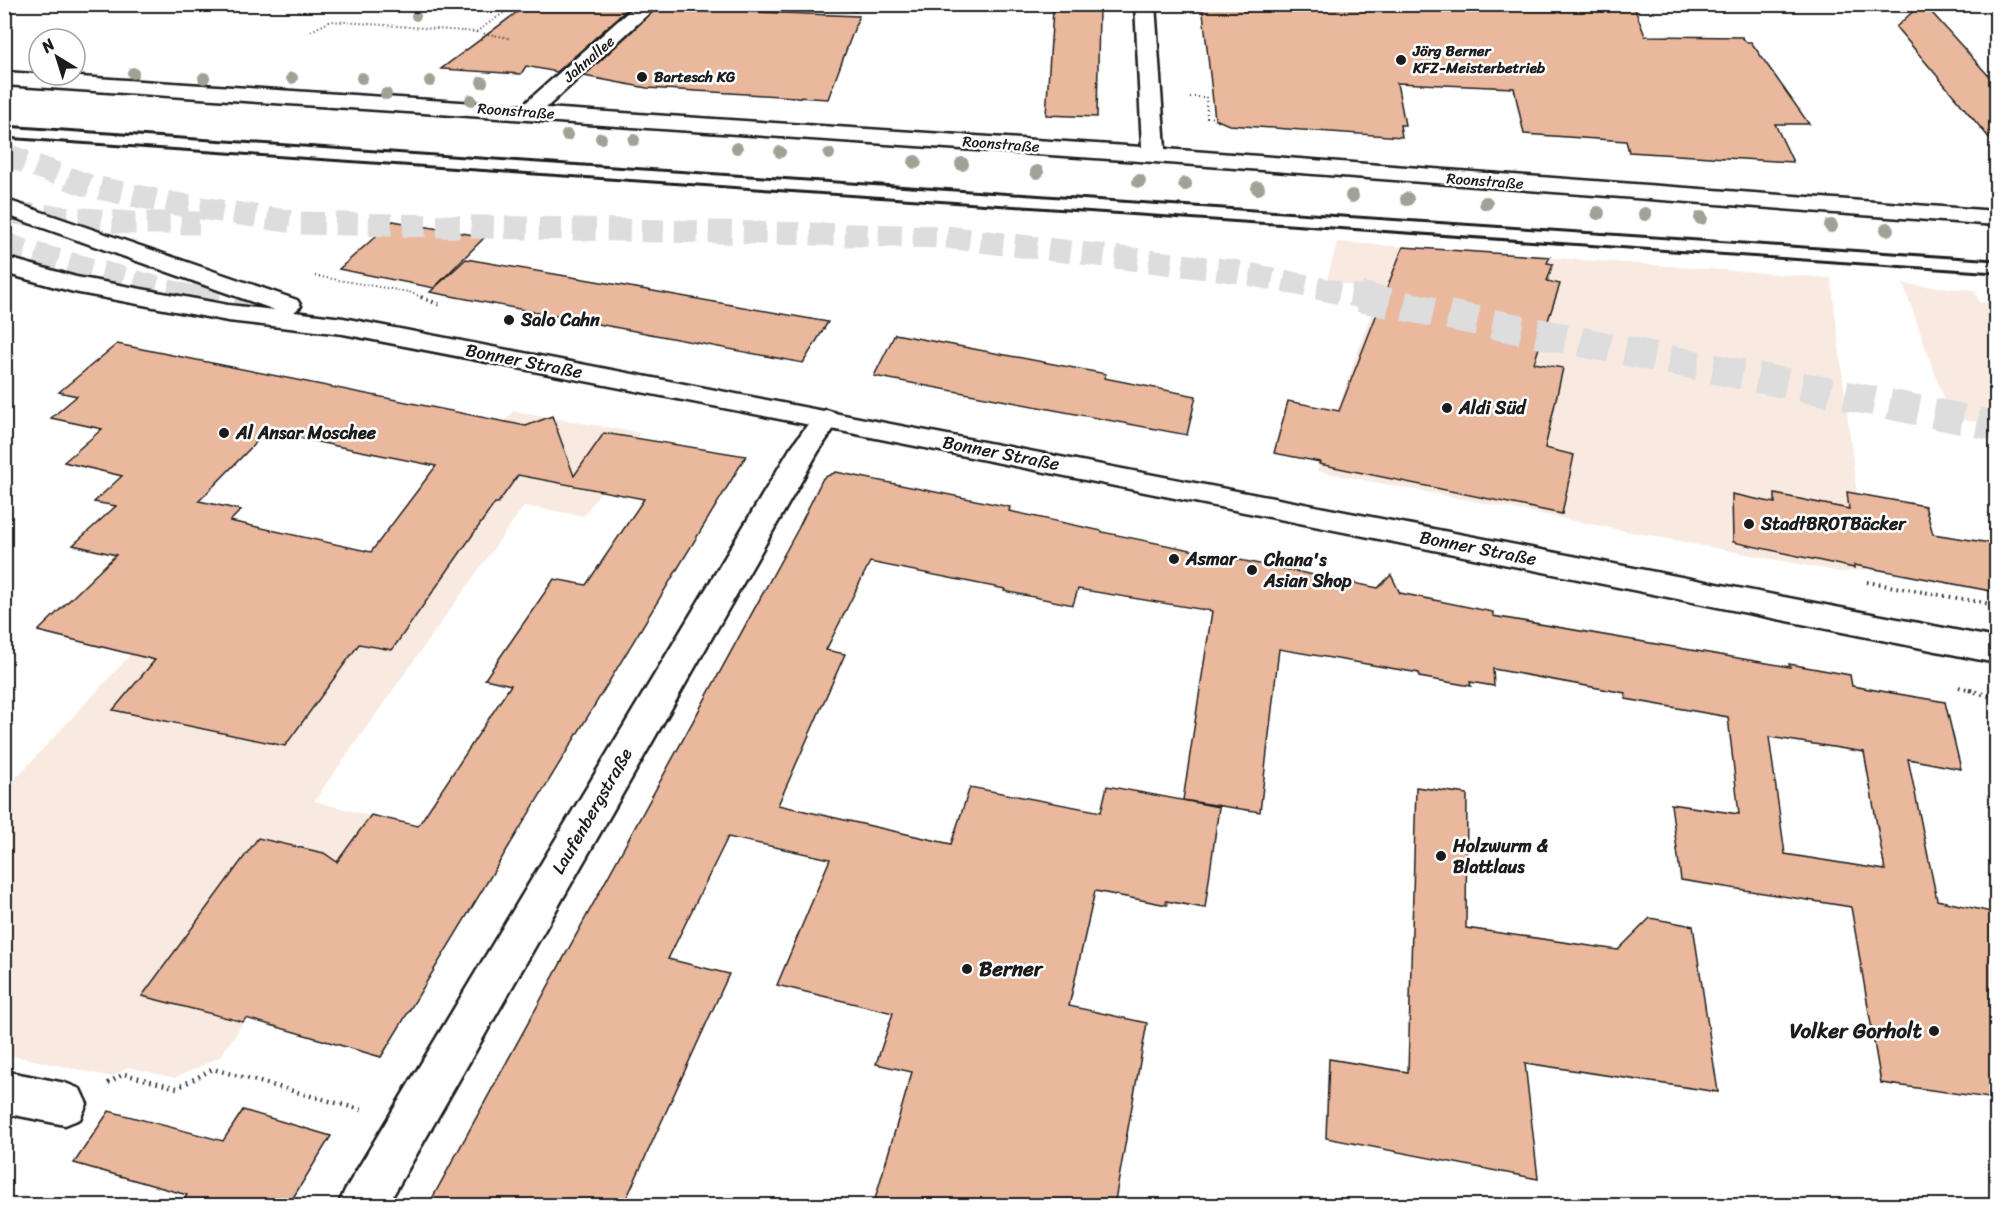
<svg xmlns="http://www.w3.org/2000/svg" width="2001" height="1210" viewBox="0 0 2001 1210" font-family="Sriracha,sans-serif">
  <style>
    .built { fill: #f9eae1 }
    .building { fill: #eab89c; stroke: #1c1c1c; stroke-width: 1.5; fill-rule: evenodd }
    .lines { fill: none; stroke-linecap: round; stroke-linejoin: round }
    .primary-tunnel-far1 { stroke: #ddd; stroke-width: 23; stroke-dasharray: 23 11; stroke-linecap: butt }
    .primary-tunnel { stroke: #ddd; stroke-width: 30; stroke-dasharray: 30 15; stroke-linecap: butt }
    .lane-casing { stroke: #1c1c1c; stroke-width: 4 }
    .street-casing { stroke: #1c1c1c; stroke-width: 5 }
    .secondary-casing { stroke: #1c1c1c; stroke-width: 5 }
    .path-far2 { stroke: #1c1c1c; stroke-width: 2; stroke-dasharray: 1 3; stroke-linecap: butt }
    .path-far1 { stroke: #1c1c1c; stroke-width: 4; stroke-dasharray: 1.5 4.5; stroke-linecap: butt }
    .path { stroke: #1c1c1c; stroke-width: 4.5; stroke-dasharray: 1.5 5; stroke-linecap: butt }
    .lane { fill: #fff; fill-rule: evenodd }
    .street { fill: #fff; fill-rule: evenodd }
    .secondary { fill: #fff; fill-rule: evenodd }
    .rail { stroke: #1c1c1c; stroke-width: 3 }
    .tree { fill: #9fa396 }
    .poi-dot { fill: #1c1c1c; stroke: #fff; stroke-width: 2 }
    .labels { text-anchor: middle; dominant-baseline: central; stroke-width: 5; stroke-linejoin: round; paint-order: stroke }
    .far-poi-label { font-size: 15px; font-weight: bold; fill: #1c1c1c; stroke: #fff; text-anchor: start }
    .far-street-label { font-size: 15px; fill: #1c1c1c; stroke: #fff }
    .poi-label { font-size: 18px; font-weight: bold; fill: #1c1c1c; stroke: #fff; text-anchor: start }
    .street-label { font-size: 18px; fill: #1c1c1c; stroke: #fff }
    .near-poi-label { font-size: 21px; font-weight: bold; fill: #1c1c1c; stroke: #fff; text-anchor: start }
  </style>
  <rect width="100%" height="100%" fill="#fff"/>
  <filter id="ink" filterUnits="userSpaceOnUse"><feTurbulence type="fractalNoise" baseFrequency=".0167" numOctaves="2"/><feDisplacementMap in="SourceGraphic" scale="12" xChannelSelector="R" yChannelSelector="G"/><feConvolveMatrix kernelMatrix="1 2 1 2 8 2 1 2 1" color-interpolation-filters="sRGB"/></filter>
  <g filter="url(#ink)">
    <g class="built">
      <polygon points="1337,242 1831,278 1866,570 1839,572 1317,471 1378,292 1327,280"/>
      <polygon points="1903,284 1975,290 1979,302 1996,303 1996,424 1951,419"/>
      <polygon points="514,411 640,433 584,516 524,506 314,801 382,819 220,1057 175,1078 128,1067 112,1077 5,1054 4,791 148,636 54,613 137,532 230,521 360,549 349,561 361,565 467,464"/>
    </g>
    <g class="building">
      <polygon points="528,4 633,4 557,72 526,66 521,74 441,69"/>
      <polygon points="661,4 761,4 754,12 859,16 828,99 647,88 584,76"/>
      <polygon points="1202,4 1633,4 1645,36 1742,37 1746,42 1751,42 1809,124 1775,124 1793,162 1629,152 1626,141 1524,134 1514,88 1397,83 1405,125 1400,125 1402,137 1229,125 1215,119"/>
      <polygon points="1921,4 1924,4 1996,84 1996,146 1896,27"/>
      <polygon points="1053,10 1099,11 1097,117 1046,115"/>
      <polygon points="393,221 485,237 434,288 339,269"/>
      <polygon points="1403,247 1550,257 1547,263 1553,264 1547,281 1560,284 1534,363 1563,368 1545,448 1574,455 1562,514 1319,464 1320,462 1274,453 1288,401 1339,411"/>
      <polygon points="466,259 619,285 828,322 803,363 430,292"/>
      <polygon points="895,334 1106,374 1104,378 1196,396 1187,435 874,376"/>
      <path d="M117,344L526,426L552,416L574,476L604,433L746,456L381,1057L246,1018L243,1022L142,996L258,838L324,853L337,862L371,815L418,826L511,685L485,679L554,579L586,585L644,499L518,475L498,503H495L392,650L359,644L285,746L113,710L155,660L38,631L116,555L73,545L116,506L94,502L122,476L64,462L102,429L51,418L77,396L59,392ZM267,431L341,447L436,466L371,552L230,521L241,510L199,501Z"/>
      <path d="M836,472L1010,507L1009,511L1102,531V532L1378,588L1391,575L1400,593L1493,612V616L1790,667L1789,664L1850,675L1852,686L1945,702L1961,769L1908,759L1937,900L1996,913V1099L1881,1083L1851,907L1681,880L1671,804L1739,814L1728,717L1626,699L1625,693L1493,669L1494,686L1470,682L1471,686L1419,677V673L1279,649L1260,812L1183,800L1212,611L1078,589L1073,605L1004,591L1005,589L870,562L826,650L845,654L778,805L951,844L970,787L1101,812L1107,786L1219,807L1205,908L1166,901L1167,905L1095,891L1069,1006L1147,1023L1114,1206H873L912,1072L876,1064L893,1013L777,985L830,859L728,837L668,959L729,974L623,1206H428L798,529L823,478ZM1769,737L1864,752L1885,870L1785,854Z"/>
      <polygon points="1847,492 1925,506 1933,534 1996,544 1996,592 1854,565 1854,568 1733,542 1732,494 1775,503 1775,494 1849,509"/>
      <polygon points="1416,787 1467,794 1466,928 1618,950 1650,918 1693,926 1718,1092 1525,1063 1538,1179 1326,1138 1329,1059 1408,1072"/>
      <polygon points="243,1110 331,1136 288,1206 180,1206 187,1195 74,1163 109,1111 223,1141"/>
    </g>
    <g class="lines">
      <g class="primary-tunnel-far1">
        <polyline points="4,154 89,186 175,204 300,223 945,237 1233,271 1367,298"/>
        <polyline points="11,213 132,223 199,223"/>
        <polyline points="4,243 21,250 195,298"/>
      </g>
      <g class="primary-tunnel">
        <polyline points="189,297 245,309"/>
        <polyline points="1360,297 1996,426"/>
      </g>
      <defs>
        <polygon id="lane" points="839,4 861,4 862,6 855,10 841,7"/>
        <g id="street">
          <polygon points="637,4 659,4 546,108 1142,147 1135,4 1155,4 1165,149 1996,211 1996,225 1154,162 4,85 4,72 522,106"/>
          <polygon points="826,410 836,413 840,419 818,452 387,1206 338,1206 345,1190 790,449 816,413"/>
          <polygon points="4,1071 65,1083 80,1089 87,1104 80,1119 65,1125 4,1113"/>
        </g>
        <polygon id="secondary" points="4,199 297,300 301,306 294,312 343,318 1996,638 1996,663 826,428 343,334 228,321 74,292 4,273 4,257 76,277 228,305 275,310 4,214"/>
      </defs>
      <use href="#lane" class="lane-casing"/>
      <use href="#street" class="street-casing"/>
      <use href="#secondary" class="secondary-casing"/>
      <g class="path-far2">
        <polyline points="311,31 331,21 476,32 515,5"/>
        <polyline points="476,32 509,38"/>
        <polyline points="1190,97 1206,97 1207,117 1217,118"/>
        <polyline points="315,276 409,292 424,298"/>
      </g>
      <g class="path-far1">
        <polyline points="421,297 443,306"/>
        <polyline points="1867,582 1996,605"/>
        <polyline points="1959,687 1974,691"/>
      </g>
      <g class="path">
        <polyline points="1969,690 1996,698"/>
        <polyline points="108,1083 124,1074 177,1088 213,1069 362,1110"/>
      </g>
      <use href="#lane" class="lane"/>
      <use href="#street" class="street"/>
      <use href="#secondary" class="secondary"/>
      <g class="rail">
        <polyline points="4,126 1996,260"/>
        <polyline points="4,138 1996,273"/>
      </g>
    </g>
    <g class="tree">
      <circle cx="416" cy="16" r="5"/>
      <circle cx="133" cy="73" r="6"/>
      <circle cx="204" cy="78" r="6"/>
      <circle cx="292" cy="78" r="6"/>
      <circle cx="362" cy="78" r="6"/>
      <circle cx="430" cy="81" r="6"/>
      <circle cx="482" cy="82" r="6"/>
      <circle cx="386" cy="94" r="6"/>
      <circle cx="471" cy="100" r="6"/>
      <circle cx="567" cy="135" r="6"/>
      <circle cx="601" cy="138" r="6"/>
      <circle cx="634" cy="140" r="6"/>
      <circle cx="737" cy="148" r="6"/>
      <circle cx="780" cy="152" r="6"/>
      <circle cx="829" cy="154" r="6"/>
      <circle cx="915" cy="162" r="7"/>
      <circle cx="962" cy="164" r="7"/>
      <circle cx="1037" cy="172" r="7"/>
      <circle cx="1139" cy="181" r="7"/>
      <circle cx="1185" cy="184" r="7"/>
      <circle cx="1258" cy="188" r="7"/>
      <circle cx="1352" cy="196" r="7"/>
      <circle cx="1407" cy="199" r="7"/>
      <circle cx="1486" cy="203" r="7"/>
      <circle cx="1598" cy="213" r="7"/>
      <circle cx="1645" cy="214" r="7"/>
      <circle cx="1701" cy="218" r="7"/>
      <circle cx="1831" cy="226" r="7"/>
      <circle cx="1887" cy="229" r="7"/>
    </g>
  </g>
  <g class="poi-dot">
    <circle cx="1401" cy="60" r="6"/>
    <circle cx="642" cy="77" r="6"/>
    <circle cx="509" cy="320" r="6"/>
    <circle cx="1447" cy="408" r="6"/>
    <circle cx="224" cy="433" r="6"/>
    <circle cx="1749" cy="524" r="6"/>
    <circle cx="1174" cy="559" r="6"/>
    <circle cx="1252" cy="570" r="6"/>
    <circle cx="1441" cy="856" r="6"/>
    <circle cx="967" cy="969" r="6"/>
    <circle cx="1934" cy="1031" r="6"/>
  </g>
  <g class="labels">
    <g class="far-poi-label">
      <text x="1413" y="51">Jörg Berner<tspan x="1413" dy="17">KFZ-Meisterbetrieb</tspan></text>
      <text x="654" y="77">Bartesch KG</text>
    </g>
    <g class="far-street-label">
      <text transform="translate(589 59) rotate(-41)">Jahnallee</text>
      <text transform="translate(516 111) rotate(4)">Roonstraße</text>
      <text transform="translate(1001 144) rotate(4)">Roonstraße</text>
      <text transform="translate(1485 181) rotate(4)">Roonstraße</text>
    </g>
    <g class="poi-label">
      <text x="521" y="320">Salo Cahn</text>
      <text x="1459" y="408">Aldi Süd</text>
      <text x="236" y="433">Al Ansar Moschee</text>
      <text x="1761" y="524">StadtBROTBäcker</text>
      <text x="1186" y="559">Asmar</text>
      <text x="1264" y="560">Chana's<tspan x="1264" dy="21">Asian Shop</tspan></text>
      <text x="1453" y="846">Holzwurm &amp;<tspan x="1453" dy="21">Blattlaus</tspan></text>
    </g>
    <g class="street-label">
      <text transform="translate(524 361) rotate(11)">Bonner Straße</text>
      <text transform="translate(1001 453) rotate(11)">Bonner Straße</text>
      <text transform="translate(1478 548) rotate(11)">Bonner Straße</text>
      <text transform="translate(592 811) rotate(-60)">Laufenbergstraße</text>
    </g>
    <g class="near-poi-label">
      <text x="979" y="969">Berner</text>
      <text x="1922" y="1031" text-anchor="end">Volker Gorholt</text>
    </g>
  </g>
  <rect width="2001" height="1210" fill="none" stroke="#fff" stroke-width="24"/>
  <rect x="12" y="12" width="1977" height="1186" fill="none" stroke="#1c1c1c" stroke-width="2" filter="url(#ink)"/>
  <g transform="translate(57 57) rotate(322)"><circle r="28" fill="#ffffff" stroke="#a4a4a4" stroke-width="1.5"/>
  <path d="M0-4.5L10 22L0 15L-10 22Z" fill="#1c1c1c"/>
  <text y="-9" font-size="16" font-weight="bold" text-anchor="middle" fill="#1c1c1c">N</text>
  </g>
</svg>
